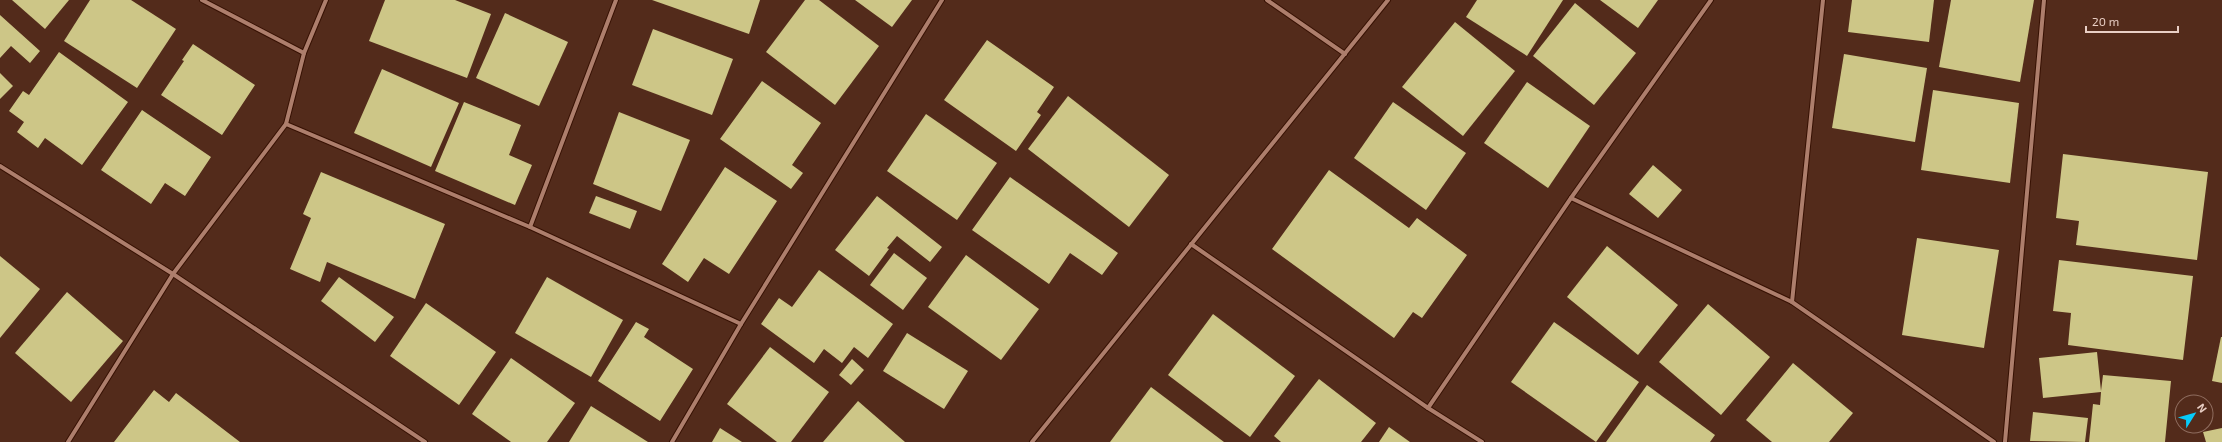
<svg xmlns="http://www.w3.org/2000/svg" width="2222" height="442" viewBox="0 0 2222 442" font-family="'Exo 2',sans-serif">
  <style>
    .building { fill: #cdc687 }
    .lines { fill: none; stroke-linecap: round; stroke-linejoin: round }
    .minor-casing { stroke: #371103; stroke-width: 6 }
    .minor { stroke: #ad7e6c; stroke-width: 4 }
  </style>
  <rect width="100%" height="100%" fill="#532b1b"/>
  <g class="building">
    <polygon points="12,0 69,0 45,29"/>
    <polygon points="90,0 131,0 176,29 137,88 64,41"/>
    <polygon points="385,0 455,0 491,14 467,78 369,41"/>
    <polygon points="652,0 760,0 749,34"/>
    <polygon points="805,0 819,0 879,46 835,105 766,52"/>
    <polygon points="855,0 912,0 892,27"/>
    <polygon points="1477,0 1563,0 1527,56 1466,17"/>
    <polygon points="1600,0 1658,0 1638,28"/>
    <polygon points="1852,0 1934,0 1929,42 1848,32"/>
    <polygon points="1951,0 2034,0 2020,82 1939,67"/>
    <polygon points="1575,3 1636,53 1594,105 1533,56"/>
    <polygon points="505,13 568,42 539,106 476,78"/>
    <polygon points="0,15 40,51 30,63 11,46 0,58"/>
    <polygon points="1455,22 1515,71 1463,136 1402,87"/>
    <polygon points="653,29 733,59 712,115 632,85"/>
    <polygon points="987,40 1054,87 1037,112 1041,115 1016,151 944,100"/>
    <polygon points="193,44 255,85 222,135 161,95 184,61 182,60"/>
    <polygon points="59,52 128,102 82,165 45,138 38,148 17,132 24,122 9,111 23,91 29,95"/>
    <polygon points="1844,54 1927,68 1915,142 1832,128"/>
    <polygon points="382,69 459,103 431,167 354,133"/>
    <polygon points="0,73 13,86 0,99"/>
    <polygon points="762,81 821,123 792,165 803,173 791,189 720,139"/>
    <polygon points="1527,82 1590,126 1548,188 1484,143"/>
    <polygon points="1933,90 2019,103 2010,183 1921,170"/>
    <polygon points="1068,96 1169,175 1129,227 1028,149"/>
    <polygon points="464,102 521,125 509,155 532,165 515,205 435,171"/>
    <polygon points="1393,102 1466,153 1426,210 1354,158"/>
    <polygon points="142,110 211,157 185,196 165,183 151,204 101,170"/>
    <polygon points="619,112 690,140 661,211 593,184"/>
    <polygon points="926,114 997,163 957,220 887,171"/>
    <polygon points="2063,154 2208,172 2197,260 2076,245 2079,221 2056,218"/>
    <polygon points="1653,165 1682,190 1658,218 1629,194"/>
    <polygon points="725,167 777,201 729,274 704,258 688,282 662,264"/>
    <polygon points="1329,170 1409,228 1417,218 1467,255 1422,318 1413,312 1394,338 1272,249"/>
    <polygon points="321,172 445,224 415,299 327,262 320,282 290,269 311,218 303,214"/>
    <polygon points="1010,177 1118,253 1102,275 1070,253 1049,284 972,230"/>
    <polygon points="596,196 637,211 630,229 589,213"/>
    <polygon points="877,196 942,247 930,262 897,236 887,248 889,249 869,276 835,250"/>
    <polygon points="1917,238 1999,250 1984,348 1902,335"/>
    <polygon points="1607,246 1678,305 1638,355 1567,297"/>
    <polygon points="894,253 927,278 903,310 870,285"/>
    <polygon points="966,255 1039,309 1001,360 928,307"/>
    <polygon points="0,256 40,289 0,338"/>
    <polygon points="2059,260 2193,276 2183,360 2068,345 2071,313 2053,311"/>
    <polygon points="819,270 893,324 868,358 854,347 842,363 824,349 814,363 761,324 779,298 792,307"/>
    <polygon points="339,277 394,317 375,342 321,301"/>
    <polygon points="547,277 623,320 591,377 515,333"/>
    <polygon points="67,292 123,341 71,402 15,353"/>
    <polygon points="426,303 496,352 459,405 390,356"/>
    <polygon points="1708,304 1770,357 1721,415 1659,362"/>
    <polygon points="1213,314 1295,376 1250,437 1168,375"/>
    <polygon points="636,322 649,329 644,337 693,369 660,421 598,381"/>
    <polygon points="1554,322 1639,382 1596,442 1511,382"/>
    <polygon points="907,333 968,371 944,409 883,371"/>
    <polygon points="2221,337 2222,337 2222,383 2212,381"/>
    <polygon points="770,347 829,392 791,442 777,442 727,404"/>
    <polygon points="2097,352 2101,391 2103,375 2171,381 2165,442 2089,442 2093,404 2100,405 2101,392 2043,398 2039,358"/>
    <polygon points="511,358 575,403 547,442 511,442 472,414"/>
    <polygon points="852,359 864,370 851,385 839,375"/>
    <polygon points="1793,363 1853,413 1829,442 1772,442 1746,420"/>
    <polygon points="1319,379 1376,423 1361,442 1281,442 1274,436"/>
    <polygon points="1647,385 1715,435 1710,442 1606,442"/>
    <polygon points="1151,387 1224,442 1110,442"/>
    <polygon points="154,390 169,402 176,393 240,442 114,442"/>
    <polygon points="858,401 905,442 823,442"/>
    <polygon points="591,406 648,442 569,442"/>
    <polygon points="2033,412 2088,418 2085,442 2030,441"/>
    <polygon points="1389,427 1410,442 1379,442"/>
    <polygon points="720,428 742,442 712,442"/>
    <polygon points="2222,428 2222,442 2206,442 2203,432"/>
  </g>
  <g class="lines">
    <defs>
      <g id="minor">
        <polyline points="202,0 304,53"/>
        <polyline points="1267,0 1345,54"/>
        <polyline points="286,124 530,227 741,324"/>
        <polyline points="0,166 173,274 425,442"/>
        <polyline points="1571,198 1792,302 1994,442"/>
        <polyline points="530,227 616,0"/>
        <polyline points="1191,244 1428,408 1482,442"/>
        <polyline points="1792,302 1823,0"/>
        <polyline points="1428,408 1571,198 1711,0"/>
        <polyline points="68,442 173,274 286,124 304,53 326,0"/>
        <polyline points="672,442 741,324 942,0"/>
        <polyline points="1032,442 1388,0"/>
        <polyline points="2005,442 2044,0"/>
      </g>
    </defs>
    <use href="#minor" class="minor-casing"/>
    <use href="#minor" class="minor"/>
  </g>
  <g transform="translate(2194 414) rotate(53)"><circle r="19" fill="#532b1b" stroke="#8f6d5f"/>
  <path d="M0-3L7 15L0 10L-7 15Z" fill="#07cbf9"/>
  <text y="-6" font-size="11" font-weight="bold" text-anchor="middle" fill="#e9cfc5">N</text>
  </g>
  <path d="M2086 26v6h92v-6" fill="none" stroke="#e9cfc5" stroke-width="2"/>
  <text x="2092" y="26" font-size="12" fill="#e9cfc5" stroke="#532b1b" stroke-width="3" paint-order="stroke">20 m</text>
</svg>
